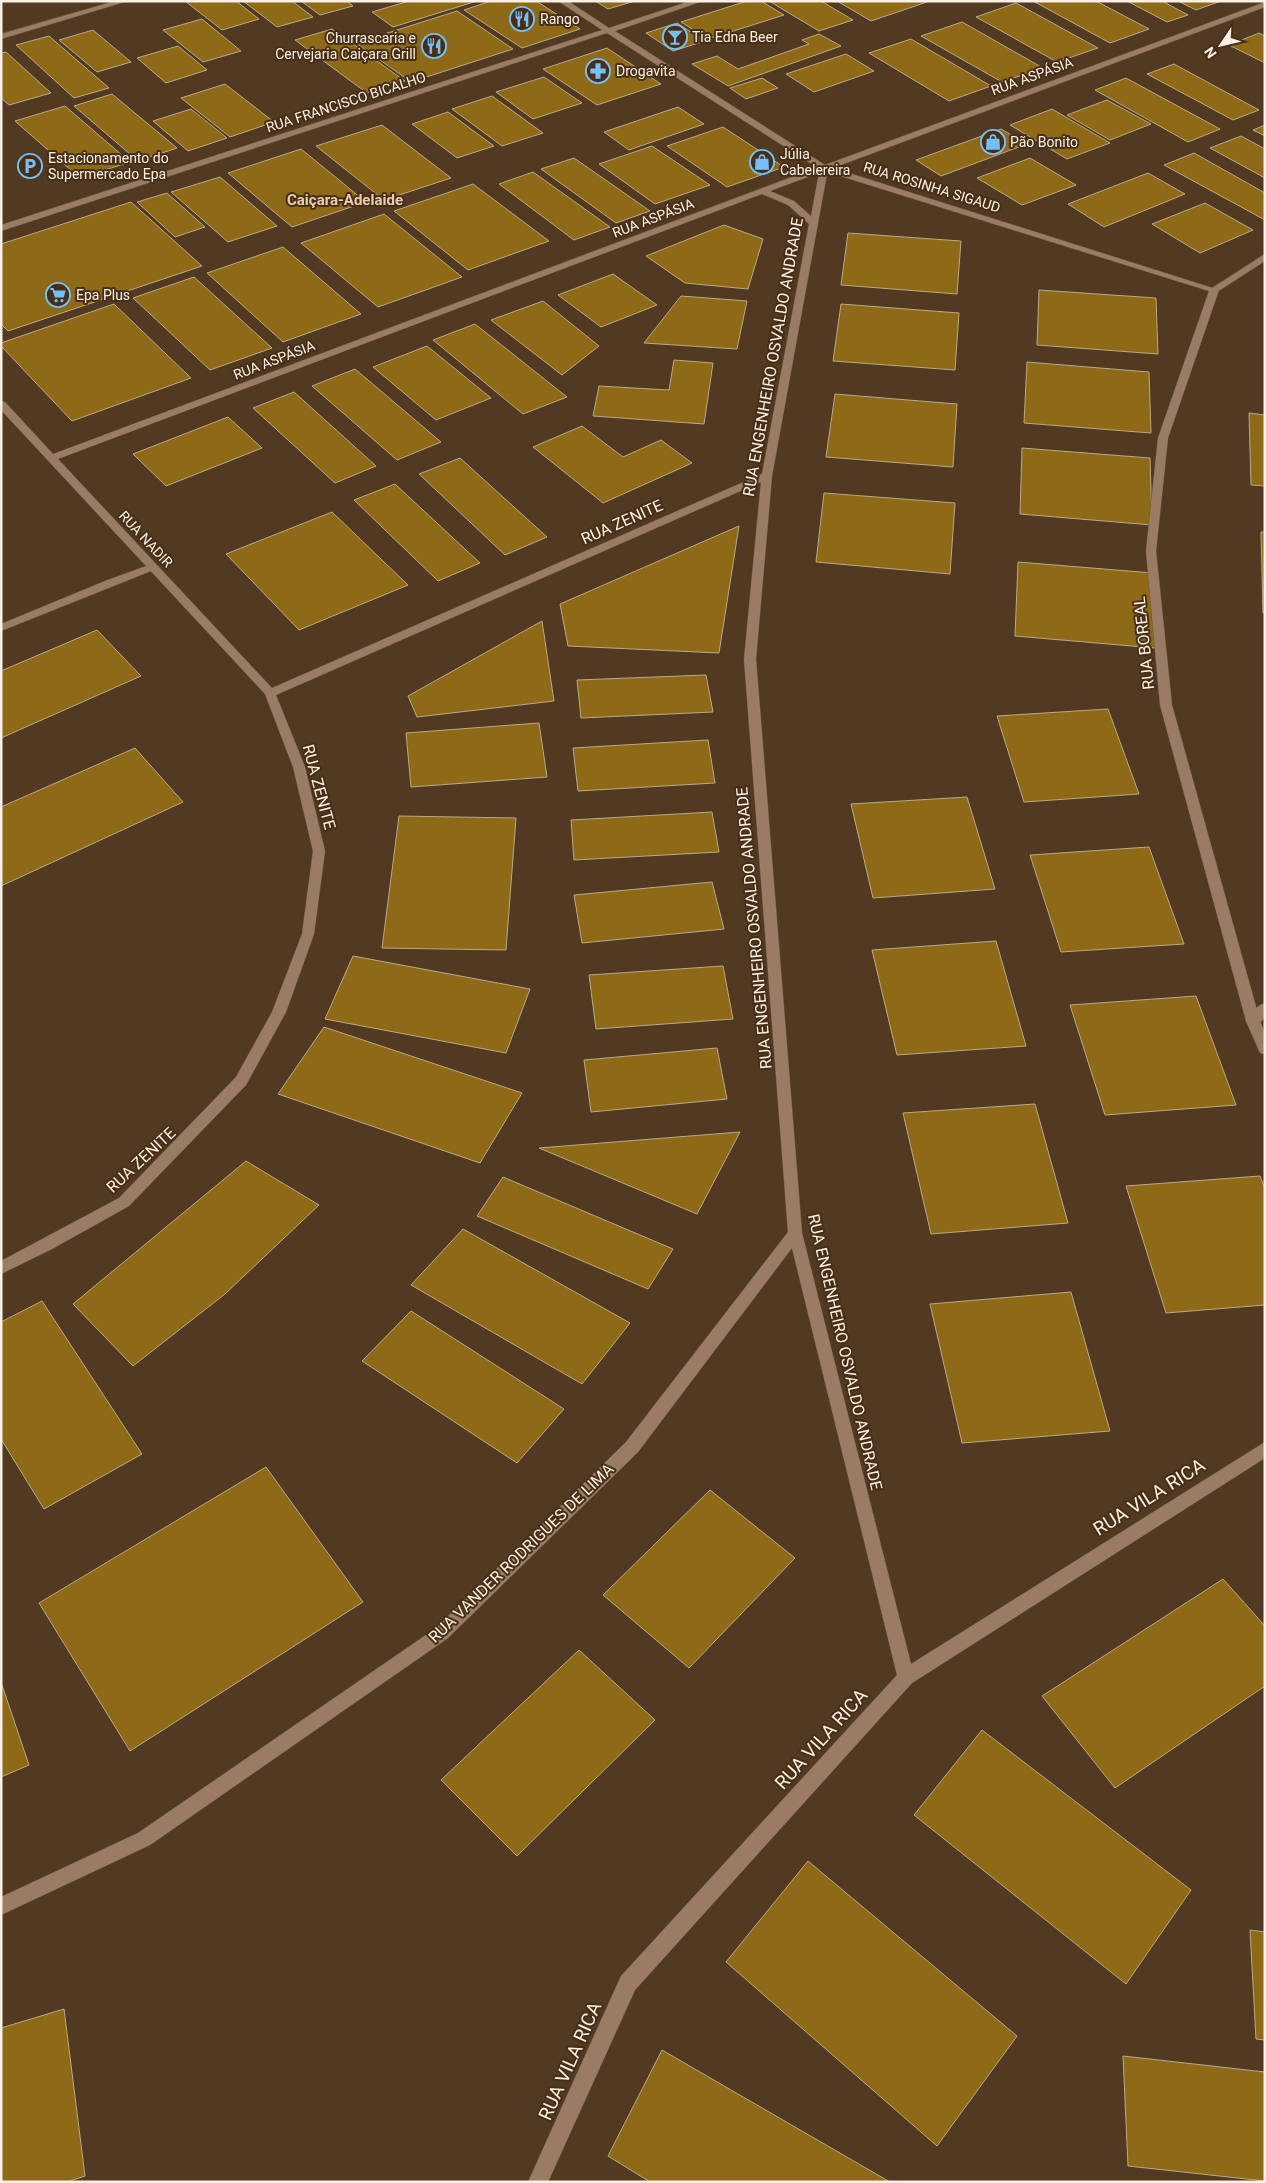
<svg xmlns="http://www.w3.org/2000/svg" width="1266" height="2183" viewBox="0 0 1266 2183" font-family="Roboto,sans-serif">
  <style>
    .building { fill: #8e6a17; stroke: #bba987 }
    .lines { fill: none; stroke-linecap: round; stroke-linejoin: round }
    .service-casing { stroke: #6a5641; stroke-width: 1 }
    .minor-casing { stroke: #6a5641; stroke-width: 1 }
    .tertiary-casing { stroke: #6a5641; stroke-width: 1 }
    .service { fill: #997c63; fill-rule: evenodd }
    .minor { fill: #997c63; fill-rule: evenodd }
    .tertiary { fill: #997c63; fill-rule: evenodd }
    .labels { text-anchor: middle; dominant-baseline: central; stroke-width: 4; stroke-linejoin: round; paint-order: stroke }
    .far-poi-label { font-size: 14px; fill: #fdf0e5; stroke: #472f17; text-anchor: start }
    .far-street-label { font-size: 14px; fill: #fdf0e5; stroke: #472f17 }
    .far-neighbourhood-label { font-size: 15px; font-weight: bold; fill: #eccdb2; stroke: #472f17 }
    .street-label { font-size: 16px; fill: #fdf0e5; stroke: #472f17 }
    .near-street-label { font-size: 19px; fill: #fdf0e5; stroke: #472f17 }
  </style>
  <rect width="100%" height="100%" fill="#523922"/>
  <g class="building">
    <polygon points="185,1 236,1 259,19 222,30"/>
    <polygon points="243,1 292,1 313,17 277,27"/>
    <polygon points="301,1 347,1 353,6 320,15"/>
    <polygon points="409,1 477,1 393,27 372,12"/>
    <polygon points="491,1 536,1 580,29 522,48 464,10"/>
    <polygon points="595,1 635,1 608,9"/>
    <polygon points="747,1 761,1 784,15 708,39 681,22"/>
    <polygon points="769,1 821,1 853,20 819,31"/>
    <polygon points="837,1 925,1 927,2 871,21"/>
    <polygon points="1033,1 1096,1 1149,29 1110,43"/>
    <polygon points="1127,1 1162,1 1188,15 1167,22"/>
    <polygon points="1178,1 1221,1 1196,10"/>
    <polygon points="1016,3 1098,48 1057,62 976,17"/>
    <polygon points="457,11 513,49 411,82 356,43"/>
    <polygon points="202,19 241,51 203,62 163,30"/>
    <polygon points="962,22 1043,68 1002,82 921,36"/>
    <polygon points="677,23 705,41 673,51 646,33"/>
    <polygon points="332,29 405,81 367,93 295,40"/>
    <polygon points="93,30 131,62 97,72 59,40"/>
    <polygon points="1259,33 1265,36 1265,63 1229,45"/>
    <polygon points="819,34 841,46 728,86 692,64 717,56 738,69 809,44 802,40"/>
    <polygon points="49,36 109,88 74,98 16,45"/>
    <polygon points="911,39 991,86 949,101 869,53"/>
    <polygon points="178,46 207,70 166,83 137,58"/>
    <polygon points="607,48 661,84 597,105 543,69"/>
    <polygon points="6,52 51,93 9,105 1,98 1,53"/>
    <polygon points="846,54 874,71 814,92 786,74"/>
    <polygon points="1174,64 1259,110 1233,120 1147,74"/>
    <polygon points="544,77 582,103 533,119 496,92"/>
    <polygon points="762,78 778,88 746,99 730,88"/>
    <polygon points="1126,78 1220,129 1188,142 1095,90"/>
    <polygon points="225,84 274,122 230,137 181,98"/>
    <polygon points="112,94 177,148 138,161 74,106"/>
    <polygon points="492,96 543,133 502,146 452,109"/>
    <polygon points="1107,100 1151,124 1110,140 1067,115"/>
    <polygon points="65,106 130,162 80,178 15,121"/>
    <polygon points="678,107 704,124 629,150 604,132"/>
    <polygon points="191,109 227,138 188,151 153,121"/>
    <polygon points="1052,109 1110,143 1067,159 1010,125"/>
    <polygon points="448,112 494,146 457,158 412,124"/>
    <polygon points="382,125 451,178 384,200 316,146"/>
    <polygon points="1265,125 1265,136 1253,130"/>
    <polygon points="723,127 784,167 727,187 667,146"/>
    <polygon points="1001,129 1027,144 941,176 916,160"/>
    <polygon points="1241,136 1265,149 1265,178 1210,148"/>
    <polygon points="652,146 710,185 655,204 599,164"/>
    <polygon points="301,149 366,202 292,227 228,173"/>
    <polygon points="1194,153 1265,193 1265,220 1164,165"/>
    <polygon points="574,158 650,211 616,223 541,169"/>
    <polygon points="1030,158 1076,185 1022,205 977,178"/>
    <polygon points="533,172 610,227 574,240 499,184"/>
    <polygon points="1148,173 1185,194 1104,227 1068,204"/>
    <polygon points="220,177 277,226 228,242 171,192"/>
    <polygon points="473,184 549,241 468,270 394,211"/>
    <polygon points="167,193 205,227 175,237 137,202"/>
    <polygon points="131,202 202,266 8,331 1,324 1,244"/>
    <polygon points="1205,203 1253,230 1200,253 1152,224"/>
    <polygon points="384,214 462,277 378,307 301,243"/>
    <polygon points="724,225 763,239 748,289 685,283 646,256"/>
    <polygon points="848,233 961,241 957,294 841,285"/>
    <polygon points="283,247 361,314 283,342 207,273"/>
    <polygon points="613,274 657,305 601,327 558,295"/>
    <polygon points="194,277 272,348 210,370 133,298"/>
    <polygon points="1039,290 1156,298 1158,354 1037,345"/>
    <polygon points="681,296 747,301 737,349 644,343"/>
    <polygon points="543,301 599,346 562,375 491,320"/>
    <polygon points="114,304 191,378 72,421 1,346 1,343"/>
    <polygon points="841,304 959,313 955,370 833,361"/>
    <polygon points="475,324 567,397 523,414 433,340"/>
    <polygon points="427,346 491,398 436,420 373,367"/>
    <polygon points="674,360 713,363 704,424 593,416 599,386 669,390"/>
    <polygon points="1027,362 1149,372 1151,433 1024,423"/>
    <polygon points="355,369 441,442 397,460 312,386"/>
    <polygon points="294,392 376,466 335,483 253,408"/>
    <polygon points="835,394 957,404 953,467 826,457"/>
    <polygon points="1249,413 1265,415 1265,486 1251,485"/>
    <polygon points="228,417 262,448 166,486 133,454"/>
    <polygon points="582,426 623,457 661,440 692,463 603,503 533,447"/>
    <polygon points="1022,448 1150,458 1152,525 1020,514"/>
    <polygon points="460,458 547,537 505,555 419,474"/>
    <polygon points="395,484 480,563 438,581 354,500"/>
    <polygon points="824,493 955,503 950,574 816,562"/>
    <polygon points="332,512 408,585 299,630 226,554"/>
    <polygon points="739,526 719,653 568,646 560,604"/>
    <polygon points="1261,532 1265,532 1265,613 1263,613"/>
    <polygon points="1018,562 1153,573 1155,648 1015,636"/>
    <polygon points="542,621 554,701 417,717 408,696"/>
    <polygon points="97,630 141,676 1,738 1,671"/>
    <polygon points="706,675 713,712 581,718 577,680"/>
    <polygon points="1108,709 1139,794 1024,802 997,716"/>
    <polygon points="539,723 547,777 411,787 406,733"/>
    <polygon points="708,740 715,783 578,791 573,748"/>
    <polygon points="135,748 183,802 1,886 1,807"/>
    <polygon points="967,797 995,889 873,898 851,804"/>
    <polygon points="712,812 719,852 574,860 571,820"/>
    <polygon points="399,816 516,818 506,950 382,948"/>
    <polygon points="1149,847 1184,944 1061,952 1030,855"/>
    <polygon points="712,882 724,929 582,943 574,895"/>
    <polygon points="996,941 1026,1046 897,1055 872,950"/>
    <polygon points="353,956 530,989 506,1053 325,1019"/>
    <polygon points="723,966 733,1019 596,1029 589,975"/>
    <polygon points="1196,996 1236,1105 1105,1115 1070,1005"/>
    <polygon points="324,1027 522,1093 480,1163 278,1094"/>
    <polygon points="717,1048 727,1099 591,1112 584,1060"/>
    <polygon points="1035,1104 1068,1223 931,1234 903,1113"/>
    <polygon points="740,1132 697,1214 539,1148"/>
    <polygon points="246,1161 319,1205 225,1294 133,1366 73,1304"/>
    <polygon points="1260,1176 1265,1189 1265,1305 1166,1313 1126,1186"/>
    <polygon points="503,1177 673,1249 648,1289 477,1216"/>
    <polygon points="463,1229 630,1323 582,1384 411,1285"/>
    <polygon points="1071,1292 1110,1431 962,1443 930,1304"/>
    <polygon points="42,1301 142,1454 44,1509 1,1439 1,1322"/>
    <polygon points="411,1311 564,1409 517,1463 362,1361"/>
    <polygon points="266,1467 363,1602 130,1751 39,1603"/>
    <polygon points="710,1490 795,1558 689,1668 603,1595"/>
    <polygon points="1223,1579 1265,1626 1265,1686 1115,1788 1042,1696"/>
    <polygon points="579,1650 655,1720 517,1856 441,1780"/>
    <polygon points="1,1682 29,1765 1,1777"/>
    <polygon points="982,1730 1191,1890 1126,1984 914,1815"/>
    <polygon points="808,1861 1017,2036 937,2146 726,1962"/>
    <polygon points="1250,1930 1265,1932 1265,2040 1256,2039"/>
    <polygon points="64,2009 85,2176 67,2182 1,2182 1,2028"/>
    <polygon points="662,2050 890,2182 650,2182 608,2156"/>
    <polygon points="1123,2056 1265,2072 1265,2181 1128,2166"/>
  </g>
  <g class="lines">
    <defs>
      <polygon id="service" points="152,564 156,565 157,567 156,569 1,631 1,624 105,581"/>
      <g id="minor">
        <path d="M824,165L828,168L772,476L756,659L802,1233L911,1664L1265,1442V1458L912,1683L635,1990L548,2182H528L621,1976L897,1675L792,1248L638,1452L448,1638L150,1845L1,1915V1897L138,1833L436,1628L626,1442L788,1232L744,659L761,482L276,695L305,767L325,851L314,934L286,1012L246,1085L129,1206L52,1249L1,1274V1261L119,1198L236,1077L272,1012L302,934L313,851L293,767L265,694L1,410V401L5,402L53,454ZM819,173L811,216L794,201L770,191ZM762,194L788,205L809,224L762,474L272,688L58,459Z"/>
        <polygon points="1265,254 1265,261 1217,292 1211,292 1209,290"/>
        <path d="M1265,1003V1017L1258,1025H1248L1246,1021C1250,1014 1257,1005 1265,1003Z"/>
      </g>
      <g id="tertiary">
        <polygon points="115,1 128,1 1,39 1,34"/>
        <polygon points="558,1 568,1 609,28 690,1 703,1 615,31 825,165 1265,2 1265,7 833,168 1219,290 1168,438 1156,551 1172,705 1260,1021 1265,1033 1265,1054 1260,1053 1246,1021 1160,705 1146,551 1158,438 1209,291 821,170 607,33 1,231 1,225 602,30"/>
      </g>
    </defs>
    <use href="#service" class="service-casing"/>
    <use href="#minor" class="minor-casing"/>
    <use href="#tertiary" class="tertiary-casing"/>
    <use href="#service" class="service"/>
    <use href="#minor" class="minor"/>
    <use href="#tertiary" class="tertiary"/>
  </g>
  <defs>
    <symbol id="restaurant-ring" viewBox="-11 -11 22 22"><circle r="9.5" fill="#472f17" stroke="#77bff7" stroke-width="1.5"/><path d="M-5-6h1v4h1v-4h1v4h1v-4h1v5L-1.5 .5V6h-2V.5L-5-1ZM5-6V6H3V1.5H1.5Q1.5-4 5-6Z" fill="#77bff7"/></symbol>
    <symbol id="bar-ring" viewBox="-11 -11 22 22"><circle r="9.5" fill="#472f17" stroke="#77bff7" stroke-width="1.5"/><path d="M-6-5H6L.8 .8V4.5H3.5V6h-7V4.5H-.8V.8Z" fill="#77bff7"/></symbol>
    <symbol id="pharmacy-ring" viewBox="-11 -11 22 22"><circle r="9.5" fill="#472f17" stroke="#77bff7" stroke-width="1.5"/><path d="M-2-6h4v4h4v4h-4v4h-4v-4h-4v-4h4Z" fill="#77bff7"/></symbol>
    <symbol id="shop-ring" viewBox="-11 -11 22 22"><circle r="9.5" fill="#472f17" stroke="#77bff7" stroke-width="1.5"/><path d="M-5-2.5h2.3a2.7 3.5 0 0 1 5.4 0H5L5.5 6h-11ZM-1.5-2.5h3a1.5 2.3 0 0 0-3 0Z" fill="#77bff7"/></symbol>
    <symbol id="parking-ring" viewBox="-11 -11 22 22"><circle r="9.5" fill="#472f17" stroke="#77bff7" stroke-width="1.5"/><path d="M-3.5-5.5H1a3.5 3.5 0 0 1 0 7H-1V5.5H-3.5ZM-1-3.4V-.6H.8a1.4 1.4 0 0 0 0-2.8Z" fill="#77bff7"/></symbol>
    <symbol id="supermarket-ring" viewBox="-11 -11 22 22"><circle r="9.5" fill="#472f17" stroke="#77bff7" stroke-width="1.5"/><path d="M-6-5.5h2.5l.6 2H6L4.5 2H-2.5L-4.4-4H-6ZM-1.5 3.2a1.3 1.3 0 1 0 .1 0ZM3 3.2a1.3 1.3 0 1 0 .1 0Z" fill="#77bff7"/></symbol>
  </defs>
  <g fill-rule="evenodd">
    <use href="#restaurant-ring" x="508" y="5" width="28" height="28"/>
    <use href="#bar-ring" x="661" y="23" width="28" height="28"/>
    <use href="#restaurant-ring" x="420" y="32" width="28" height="28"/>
    <use href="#pharmacy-ring" x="584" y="57" width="28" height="28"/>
    <use href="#shop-ring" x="979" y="128" width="28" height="28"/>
    <use href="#shop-ring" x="748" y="148" width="28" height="28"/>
    <use href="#parking-ring" x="16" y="152" width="28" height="28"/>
    <use href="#supermarket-ring" x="44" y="281" width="28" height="28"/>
  </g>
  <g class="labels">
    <g class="far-poi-label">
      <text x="540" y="19">Rango</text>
      <text x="692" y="37">Tia Edna Beer</text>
      <text x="416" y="38" text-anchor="end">Churrascaria e<tspan x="416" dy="16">Cervejaria Caiçara Grill</tspan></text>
      <text x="616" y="71">Drogavita</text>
      <text x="1010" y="142">Pão Bonito</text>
      <text x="780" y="154">Júlia<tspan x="780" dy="16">Cabelereira</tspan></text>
      <text x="48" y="158">Estacionamento do<tspan x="48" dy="16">Supermercado Epa</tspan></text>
      <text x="76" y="295">Epa Plus</text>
    </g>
    <g class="far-street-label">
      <text transform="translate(1032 76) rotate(-20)">RUA ASPÁSIA</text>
      <text transform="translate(346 102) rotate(-18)">RUA FRANCISCO BICALHO</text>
      <text transform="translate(932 187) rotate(17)">RUA ROSINHA SIGAUD</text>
      <text transform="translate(653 218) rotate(-21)">RUA ASPÁSIA</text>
      <text transform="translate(274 360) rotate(-21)">RUA ASPÁSIA</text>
      <text transform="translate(146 539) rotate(47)">RUA NADIR</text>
    </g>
    <g class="far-neighbourhood-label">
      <text x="345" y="200">Caiçara-Adelaide</text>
    </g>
    <g class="street-label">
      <text transform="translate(773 357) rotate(-80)">RUA ENGENHEIRO OSVALDO ANDRADE</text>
      <text transform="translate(622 522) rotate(-24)">RUA ZENITE</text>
      <text transform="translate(1144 643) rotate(-96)">RUA BOREAL</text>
      <text transform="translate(319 787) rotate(75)">RUA ZENITE</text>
      <text transform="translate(754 928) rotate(-95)">RUA ENGENHEIRO OSVALDO ANDRADE</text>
      <text transform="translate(141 1160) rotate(-43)">RUA ZENITE</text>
      <text transform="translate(845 1352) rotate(77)">RUA ENGENHEIRO OSVALDO ANDRADE</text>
      <text transform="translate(521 1553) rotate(-44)">RUA VANDER RODRIGUES DE LIMA</text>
    </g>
    <g class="near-street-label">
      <text transform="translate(1149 1497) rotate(-32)">RUA VILA RICA</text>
      <text transform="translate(821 1739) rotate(-48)">RUA VILA RICA</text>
      <text transform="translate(570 2061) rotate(-66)">RUA VILA RICA</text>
    </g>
  </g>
  <rect width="1266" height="2183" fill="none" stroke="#fdf0e5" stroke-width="5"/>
  <g transform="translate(1221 45) rotate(235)" stroke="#472f17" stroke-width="4" paint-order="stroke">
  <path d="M0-4L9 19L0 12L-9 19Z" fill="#fdf0e5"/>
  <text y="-8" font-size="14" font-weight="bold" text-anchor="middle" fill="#fdf0e5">N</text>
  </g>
</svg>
